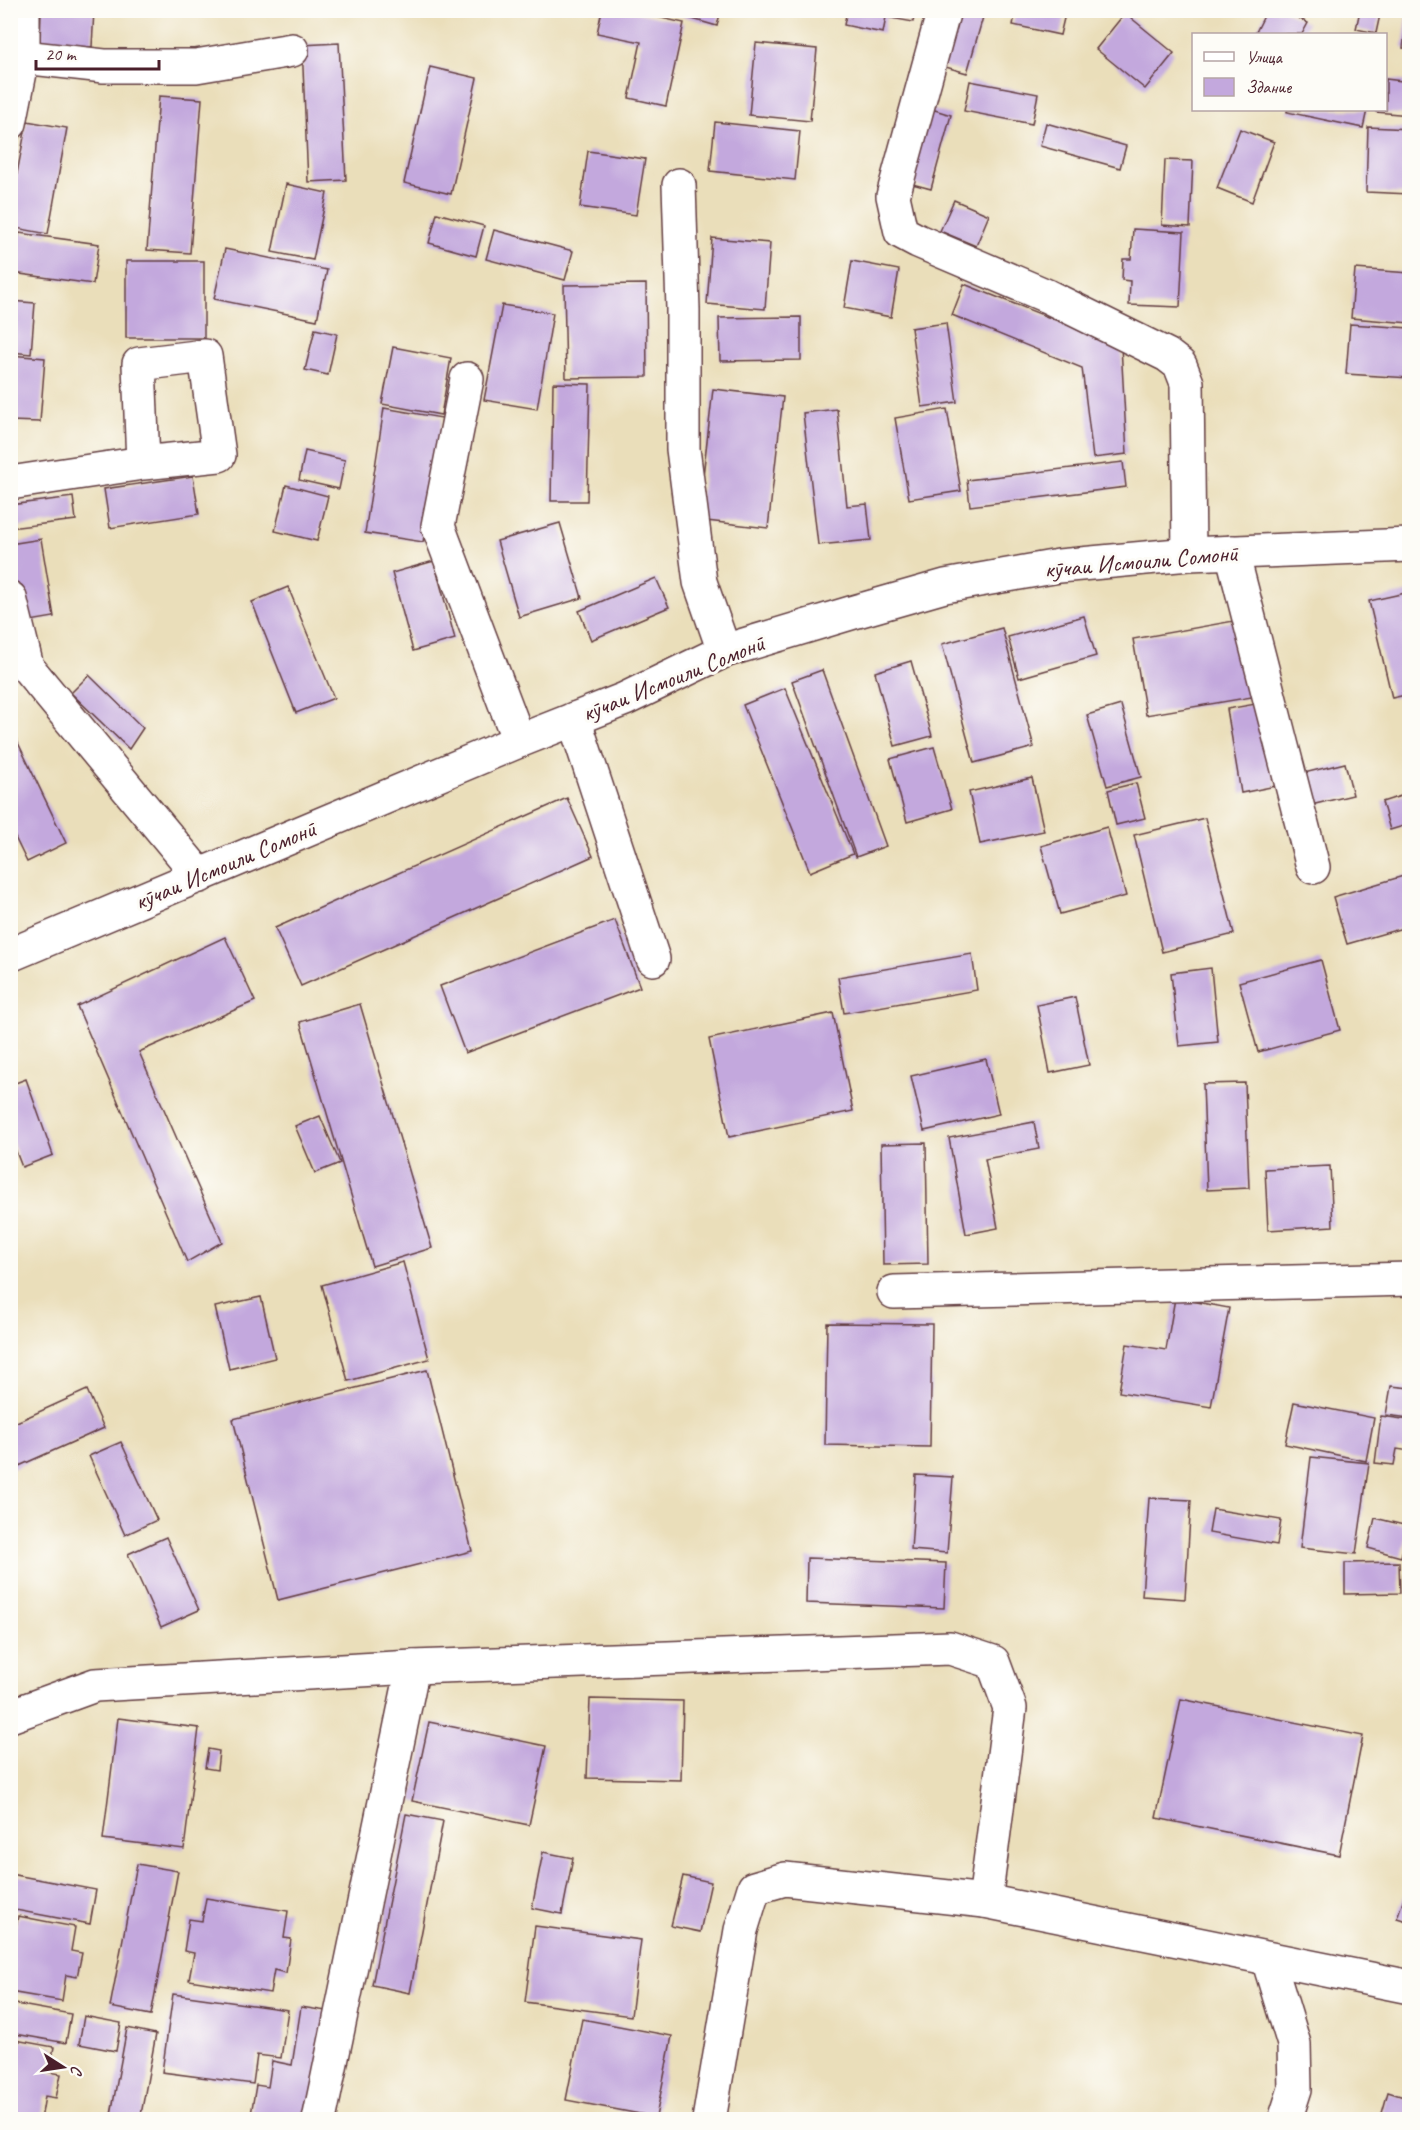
<svg xmlns="http://www.w3.org/2000/svg" width="1420" height="2130" viewBox="0 0 1420 2130" font-family="Caveat,sans-serif">
  <style>
    .building { fill: #c3a8dd }
    .lines { fill: none; stroke-linecap: round; stroke-linejoin: round }
    .minor-casing { stroke: #623c40; stroke-width: 36 }
    .major-casing { stroke: #623c40; stroke-width: 36 }
    .minor { stroke: #fff; stroke-width: 33 }
    .major { stroke: #fff; stroke-width: 33 }
    .labels { text-anchor: middle; dominant-baseline: central; stroke-width: 6; stroke-linejoin: round; paint-order: stroke }
    .street-label { font-size: 24px; fill: #4a1f2b; stroke: #fdfcf7 }
  </style>
  <rect width="100%" height="100%" fill="#fdfcf7"/>
  <filter id="ink" filterUnits="userSpaceOnUse"><feTurbulence type="fractalNoise" baseFrequency=".0167" numOctaves="2"/><feDisplacementMap in="SourceGraphic" scale="12" xChannelSelector="R" yChannelSelector="G"/><feConvolveMatrix kernelMatrix="1 2 1 2 8 2 1 2 1" color-interpolation-filters="sRGB"/></filter>
  <filter id="wash" filterUnits="userSpaceOnUse"><feTurbulence type="fractalNoise" baseFrequency=".008" numOctaves="4" result="noise"/><feDisplacementMap in="SourceGraphic" scale="24" xChannelSelector="R" yChannelSelector="G"/><feGaussianBlur stdDeviation="1.35" result="paint"/><feColorMatrix in="noise" values="0 0 0 0 0 0 0 0 0 0 0 0 0 0 0 0 0 1.4 0 .05"/><feComposite in="paint" operator="in"/></filter>
  <g filter="url(#wash)">
    <rect width="100%" height="100%" fill="#eadeba"/>
    <g id="blocks">
      <g class="building">
        <polygon points="41,10 94,10 92,47 40,45"/>
        <polygon points="602,10 626,10 684,23 666,106 629,98 641,42 597,33"/>
        <polygon points="661,10 721,10 717,26"/>
        <polygon points="847,10 916,10 913,22 886,17 883,33 844,25"/>
        <polygon points="958,10 985,10 967,73 942,66"/>
        <polygon points="1016,10 1066,10 1060,35 1013,25"/>
        <polygon points="1267,10 1283,10 1308,23 1302,34 1255,34"/>
        <polygon points="1360,10 1381,10 1376,33 1356,29"/>
        <polygon points="1408,10 1410,10 1410,49 1403,48"/>
        <polygon points="1125,13 1174,53 1145,89 1096,49"/>
        <polygon points="339,43 346,180 308,182 302,45"/>
        <polygon points="756,43 817,49 810,121 749,115"/>
        <polygon points="430,67 477,78 451,194 404,183"/>
        <polygon points="1386,79 1410,82 1410,115 1376,112 1376,110 1386,110"/>
        <polygon points="970,81 1038,94 1032,124 964,111"/>
        <polygon points="159,96 202,99 190,253 147,250"/>
        <polygon points="925,107 951,115 931,189 905,182"/>
        <polygon points="1287,110 1367,110 1363,128 1287,112"/>
        <polygon points="27,121 67,128 48,234 10,227 10,210"/>
        <polygon points="715,122 800,131 795,180 710,171"/>
        <polygon points="1046,123 1126,146 1120,168 1040,146"/>
        <polygon points="1368,127 1410,129 1410,194 1366,192"/>
        <polygon points="1240,129 1274,142 1252,202 1217,188"/>
        <polygon points="588,151 645,159 636,215 580,207"/>
        <polygon points="1165,160 1193,161 1190,227 1162,225"/>
        <polygon points="286,184 327,193 313,260 272,252"/>
        <polygon points="954,200 989,215 976,246 940,231"/>
        <polygon points="437,213 484,226 476,256 429,243"/>
        <polygon points="1133,229 1184,232 1180,307 1129,305 1130,281 1122,280 1123,259 1131,259"/>
        <polygon points="494,230 573,251 565,280 486,259"/>
        <polygon points="19,233 99,244 93,284 13,273"/>
        <polygon points="712,238 770,243 765,309 707,304"/>
        <polygon points="225,249 327,270 317,320 214,299"/>
        <rect x="126" y="261" width="78" height="77"/>
        <polygon points="852,261 899,270 891,317 844,308"/>
        <polygon points="1355,269 1410,273 1410,323 1351,318"/>
        <polygon points="646,284 647,377 566,378 564,285"/>
        <polygon points="964,284 1121,346 1127,454 1093,458 1082,368 952,315"/>
        <polygon points="10,301 35,303 31,354 10,352"/>
        <polygon points="502,305 553,313 537,409 484,400"/>
        <polygon points="801,317 801,360 720,361 719,318"/>
        <polygon points="946,323 957,402 922,407 911,328"/>
        <polygon points="1350,324 1410,328 1410,378 1346,374"/>
        <polygon points="315,329 337,334 328,375 305,370"/>
        <polygon points="393,347 451,358 441,415 382,404"/>
        <polygon points="10,355 45,358 40,422 10,421"/>
        <polygon points="553,383 590,384 587,501 551,501"/>
        <polygon points="713,389 783,397 768,528 698,520"/>
        <polygon points="384,408 442,418 423,542 365,533"/>
        <polygon points="837,409 847,506 867,504 871,540 818,545 803,413"/>
        <polygon points="947,409 961,491 909,499 895,418"/>
        <polygon points="305,451 345,460 339,489 299,480"/>
        <polygon points="1123,462 1126,487 970,506 967,480"/>
        <polygon points="193,476 199,514 110,528 104,489"/>
        <polygon points="286,485 328,496 317,541 275,531"/>
        <polygon points="73,497 76,520 10,528 10,505"/>
        <polygon points="560,523 582,598 519,617 497,541"/>
        <polygon points="41,539 54,617 19,623 10,574 10,544"/>
        <polygon points="434,561 455,639 413,651 392,573"/>
        <polygon points="656,578 669,607 591,640 579,611"/>
        <polygon points="288,587 334,698 296,713 252,602"/>
        <polygon points="1410,592 1410,694 1392,698 1369,601"/>
        <polygon points="1084,616 1096,656 1019,678 1008,637"/>
        <polygon points="1239,620 1252,697 1146,715 1133,639"/>
        <polygon points="1002,628 1034,747 974,763 942,644"/>
        <polygon points="911,661 932,736 895,746 875,672"/>
        <polygon points="822,670 886,846 856,857 792,681"/>
        <polygon points="89,675 143,728 129,749 71,693"/>
        <polygon points="785,688 853,854 810,872 743,705"/>
        <polygon points="1261,703 1276,786 1241,793 1227,709"/>
        <polygon points="1121,705 1141,777 1107,786 1087,715"/>
        <polygon points="10,726 66,843 27,862 10,827"/>
        <polygon points="934,747 952,809 907,822 890,759"/>
        <polygon points="1345,763 1353,795 1311,805 1304,773"/>
        <polygon points="1032,778 1044,831 980,844 969,792"/>
        <polygon points="1136,783 1145,818 1116,825 1108,790"/>
        <polygon points="1410,793 1410,824 1390,830 1382,802"/>
        <polygon points="567,798 593,856 301,986 275,928"/>
        <polygon points="1205,818 1234,934 1162,952 1134,835"/>
        <polygon points="1107,827 1126,896 1060,914 1041,846"/>
        <polygon points="1410,874 1410,926 1347,944 1333,897"/>
        <polygon points="615,920 640,987 465,1053 440,986"/>
        <polygon points="225,937 255,1001 139,1052 222,1242 187,1262 77,1006"/>
        <polygon points="972,954 977,990 844,1013 838,977"/>
        <polygon points="1321,960 1340,1030 1258,1052 1239,982"/>
        <polygon points="1211,968 1218,1042 1179,1046 1171,973"/>
        <polygon points="1075,997 1089,1065 1050,1073 1037,1005"/>
        <polygon points="360,1004 432,1248 372,1266 300,1022"/>
        <polygon points="833,1013 853,1111 729,1137 709,1039"/>
        <polygon points="986,1059 999,1114 924,1131 911,1076"/>
        <polygon points="26,1079 53,1155 22,1167 10,1136 10,1085"/>
        <polygon points="1245,1083 1249,1188 1207,1190 1203,1084"/>
        <polygon points="320,1116 340,1163 315,1173 295,1126"/>
        <polygon points="1034,1122 1039,1149 985,1159 998,1228 966,1234 949,1138"/>
        <polygon points="926,1143 928,1264 883,1265 881,1144"/>
        <polygon points="1330,1166 1333,1226 1268,1230 1265,1169"/>
        <polygon points="403,1262 429,1359 348,1381 322,1285"/>
        <polygon points="261,1297 275,1358 229,1369 215,1307"/>
        <polygon points="1175,1298 1229,1308 1211,1407 1119,1392 1127,1344 1166,1350"/>
        <polygon points="827,1323 932,1324 930,1447 825,1445"/>
        <polygon points="427,1370 472,1551 278,1600 233,1419"/>
        <polygon points="1391,1386 1410,1388 1410,1418 1386,1415"/>
        <polygon points="87,1390 104,1428 10,1470 10,1425"/>
        <polygon points="1294,1402 1374,1418 1366,1461 1285,1444"/>
        <polygon points="1381,1416 1410,1420 1410,1451 1397,1449 1394,1465 1375,1463"/>
        <polygon points="121,1442 157,1520 125,1535 89,1456"/>
        <polygon points="1311,1457 1369,1463 1356,1554 1300,1548"/>
        <polygon points="916,1475 953,1477 947,1553 911,1550"/>
        <polygon points="1149,1498 1191,1500 1185,1599 1142,1596"/>
        <polygon points="1213,1509 1281,1520 1277,1545 1209,1533"/>
        <polygon points="1375,1518 1408,1526 1401,1557 1368,1548"/>
        <polygon points="166,1537 199,1610 161,1627 128,1554"/>
        <polygon points="807,1558 946,1563 944,1608 806,1603"/>
        <polygon points="1399,1562 1400,1593 1345,1594 1345,1563"/>
        <polygon points="590,1699 683,1701 681,1780 587,1778"/>
        <polygon points="1181,1699 1363,1736 1339,1855 1156,1818"/>
        <polygon points="118,1718 199,1728 184,1849 103,1839"/>
        <polygon points="429,1722 546,1746 529,1825 412,1801"/>
        <polygon points="208,1749 219,1751 217,1770 205,1768"/>
        <polygon points="406,1814 443,1821 410,1993 372,1985"/>
        <polygon points="543,1852 573,1858 562,1914 532,1908"/>
        <polygon points="137,1864 178,1871 151,2015 110,2007"/>
        <polygon points="10,1874 96,1890 90,1924 10,1909"/>
        <polygon points="683,1876 711,1882 700,1932 671,1926"/>
        <polygon points="1409,1883 1410,1883 1410,1922 1397,1918"/>
        <polygon points="206,1898 288,1911 284,1938 291,1939 286,1973 274,1970 270,1993 189,1980 194,1953 184,1951 189,1919 202,1921"/>
        <polygon points="18,1916 75,1927 71,1951 82,1953 77,1977 66,1975 62,2001 10,1992 10,1942 13,1942"/>
        <polygon points="535,1926 641,1940 631,2016 525,2002"/>
        <polygon points="173,1994 288,2010 281,2058 257,2055 253,2084 162,2072"/>
        <polygon points="10,2003 71,2014 66,2043 10,2033"/>
        <polygon points="301,2007 333,2012 314,2120 250,2120 256,2085 268,2087 272,2061 292,2065"/>
        <polygon points="84,2016 121,2023 116,2051 79,2044"/>
        <polygon points="582,2019 672,2036 656,2117 566,2100"/>
        <polygon points="127,2028 156,2034 140,2120 110,2120"/>
        <polygon points="10,2039 54,2047 49,2072 61,2074 56,2098 45,2096 41,2120 10,2116"/>
        <polygon points="1388,2092 1410,2099 1410,2120 1380,2120"/>
      </g>
    </g>
  </g>
  <g filter="url(#ink)">
    <use href="#blocks" fill-opacity="0" stroke="#623c40" stroke-width="1.5"/>
    <g class="lines">
      <defs>
        <g id="minor">
          <polyline points="944,10 893,196 901,232 918,241 1047,296 1167,355 1180,365 1187,383 1189,554"/>
          <polyline points="23,57 104,66 196,66 292,50"/>
          <polyline points="10,123 23,57 23,10"/>
          <polyline points="679,185 683,309 683,449 700,582 724,651"/>
          <polyline points="467,379 438,526 519,741"/>
          <polyline points="10,483 143,463 219,455 205,356 139,364 143,463"/>
          <polyline points="1232,552 1313,867"/>
          <polyline points="10,598 27,667 200,876"/>
          <polyline points="574,719 653,959"/>
          <polyline points="894,1292 1410,1279"/>
          <polyline points="10,1716 95,1685 413,1667 950,1648 993,1662 1010,1708 985,1901 785,1879 754,1888 741,1930 709,2120"/>
          <polyline points="985,1901 1410,1987"/>
          <polyline points="1268,1959 1294,2044 1295,2089 1285,2120"/>
          <polyline points="319,2120 413,1667"/>
        </g>
        <polyline id="major" points="10,955 519,741 625,699 724,651 854,612 945,586 1059,566 1189,554 1410,545"/>
      </defs>
      <use href="#minor" class="minor-casing"/>
      <use href="#major" class="major-casing"/>
      <use href="#minor" class="minor"/>
      <use href="#major" class="major"/>
    </g>
  </g>
  <g class="labels">
    <g class="street-label">
      <text transform="translate(1141 561) rotate(-5)">кӯчаи Исмоили Сомонӣ</text>
      <text transform="translate(673 678) rotate(-22)">кӯчаи Исмоили Сомонӣ</text>
      <text transform="translate(225 865) rotate(-23)">кӯчаи Исмоили Сомонӣ</text>
    </g>
  </g>
  <rect width="1420" height="2130" fill="none" stroke="#fdfcf7" stroke-width="36"/>
  <rect x="1192" y="33" width="195" height="78" fill="#fdfcf7" stroke="#b5a4a5" stroke-width="1.5"/>
  <rect x="1204" y="52" width="30" height="9" fill="#ffffff" stroke="#b5a4a5" stroke-width="1.5"/>
  <text x="1246" y="63" font-size="18" fill="#4a1f2b">Улица</text>
  <rect x="1204" y="78" width="30" height="18" fill="#c3a8dd" stroke="#b5a4a5" stroke-width="1.5"/>
  <text x="1246" y="93" font-size="18" fill="#4a1f2b">Здание</text>
  <g transform="translate(63 2067) rotate(102)" stroke="#fdfcf7" stroke-width="4.5" paint-order="stroke">
  <path d="M0-4.5L10 22L0 15L-10 22Z" fill="#4a1f2b"/>
  <text y="-9" font-size="16" font-weight="bold" text-anchor="middle" fill="#4a1f2b">С</text>
  </g>
  <path d="M36 60v9h123v-9" fill="none" stroke="#4a1f2b" stroke-width="3"/>
  <text x="45" y="60" font-size="18" fill="#4a1f2b" stroke="#fdfcf7" stroke-width="4.5" paint-order="stroke">20 m</text>
</svg>
